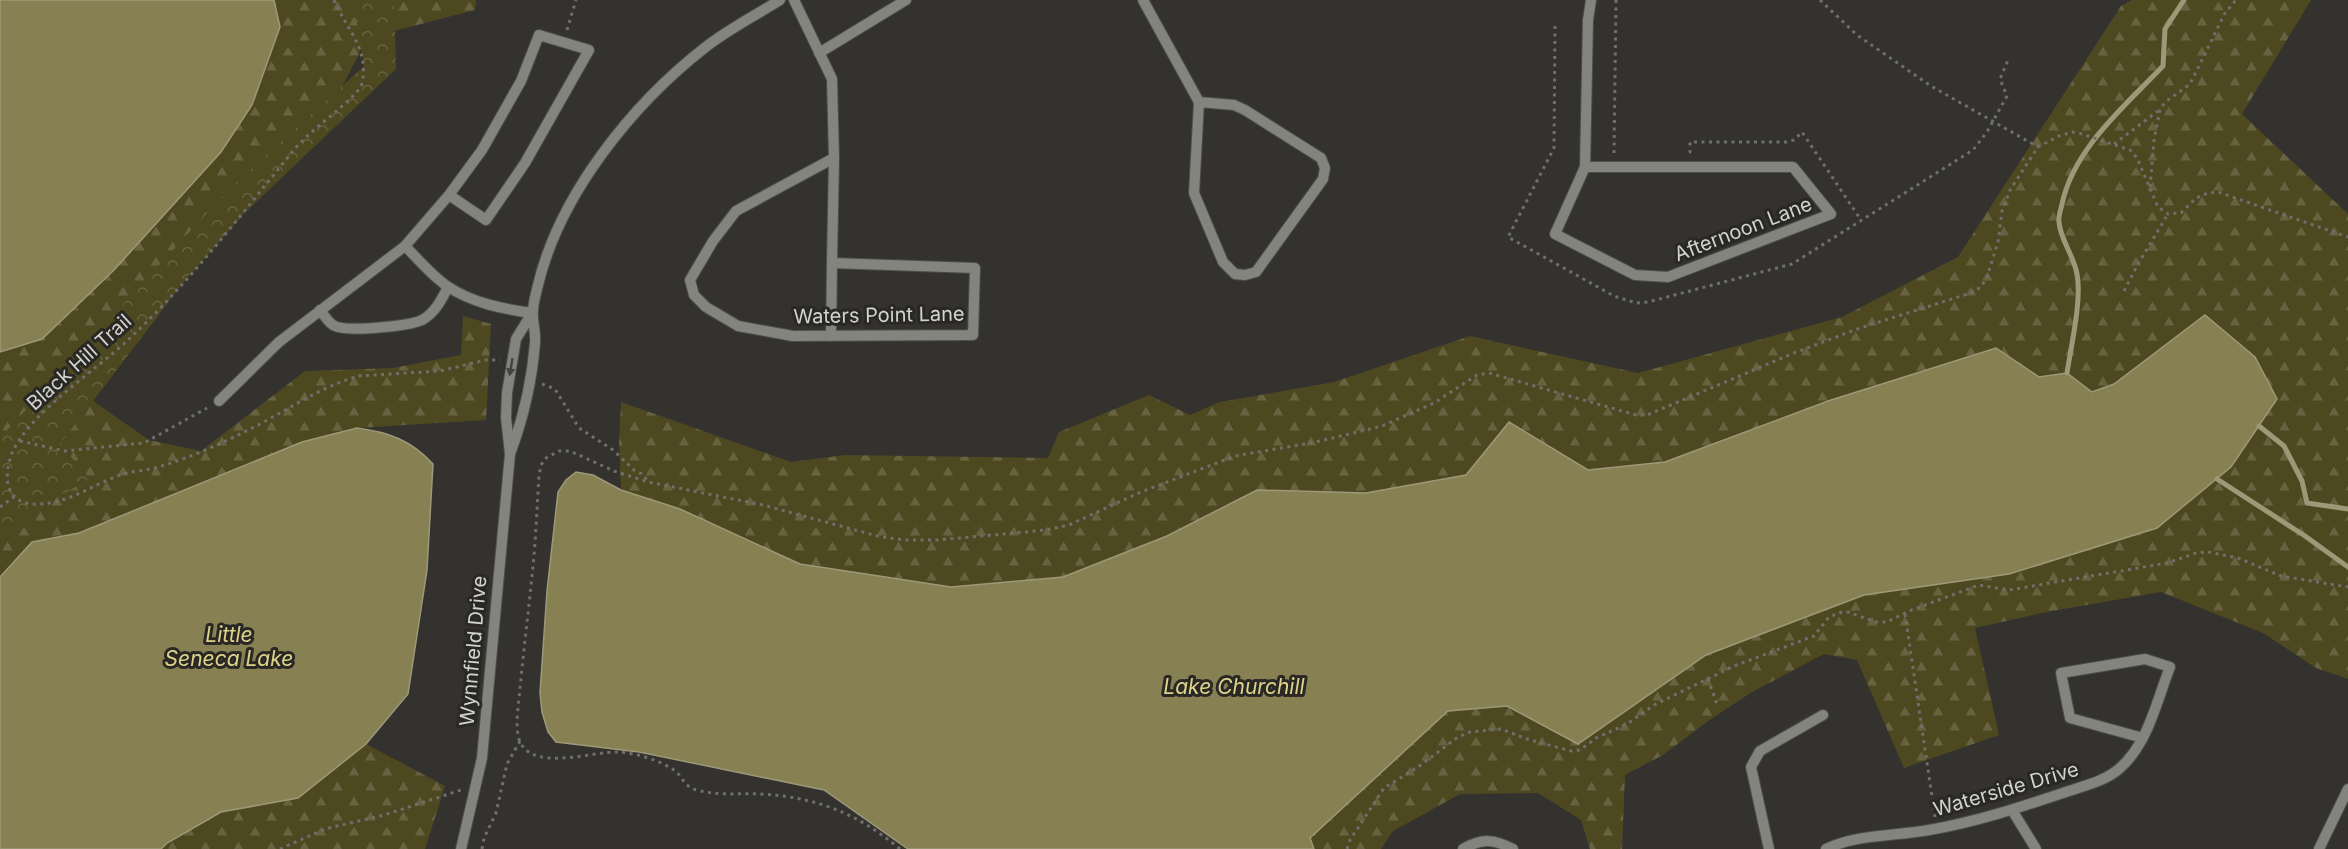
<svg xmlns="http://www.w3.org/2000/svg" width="2348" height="849" viewBox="0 0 2348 849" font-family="Inter,sans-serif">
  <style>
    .forest { fill: url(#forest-firs) }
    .park { fill: url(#park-crowns) }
    .water { fill: #868053; stroke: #9d9978; stroke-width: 1.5 }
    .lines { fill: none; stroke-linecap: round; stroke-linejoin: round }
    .stream { stroke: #9d9978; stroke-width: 5 }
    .minor-casing { stroke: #4e4e4a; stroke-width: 12 }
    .path { stroke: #6f6f6b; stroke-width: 3; stroke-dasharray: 3 4.5; stroke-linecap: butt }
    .minor { stroke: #84847e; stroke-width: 10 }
    .oneway { fill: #44443f }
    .labels { text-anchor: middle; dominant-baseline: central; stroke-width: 6; stroke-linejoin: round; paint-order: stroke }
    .street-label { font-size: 20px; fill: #d2d2cf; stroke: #292824 }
    .water-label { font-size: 21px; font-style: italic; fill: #ddd38a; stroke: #292824 }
  </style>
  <defs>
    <pattern id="forest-firs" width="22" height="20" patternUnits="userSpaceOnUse" patternTransform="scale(1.5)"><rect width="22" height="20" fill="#4e4821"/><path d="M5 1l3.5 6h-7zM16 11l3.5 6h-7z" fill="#676240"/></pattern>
    <pattern id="park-crowns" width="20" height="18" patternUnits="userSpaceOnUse" patternTransform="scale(1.5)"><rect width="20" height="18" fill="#4e4821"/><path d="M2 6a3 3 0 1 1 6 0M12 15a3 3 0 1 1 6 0" fill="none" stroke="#676240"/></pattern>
  </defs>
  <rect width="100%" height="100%" fill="#33322e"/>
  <g class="forest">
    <polygon points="274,0 476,0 475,10 367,38 325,121 183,283 93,401 149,440 201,451 305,371 393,368 461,355 463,316 491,324 486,420 357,428 302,442 79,533 32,542 0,577 0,352 42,339 114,270 221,152 280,27"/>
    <polygon points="2132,0 2311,0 2242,114 2348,214 2348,679 2316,668 2263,633 2161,592 2046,612 1975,628 1999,735 1904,768 1857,660 1824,654 1752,692 1708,721 1663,755 1625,775 1622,849 1590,849 1581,820 1538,793 1460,794 1393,831 1381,849 1314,849 1310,838 1448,711 1507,706 1578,744 1706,655 1864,595 2009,574 2205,315 2114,384 2091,392 2067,373 2039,377 1996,348 1665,462 1588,470 1509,422 1466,475 1366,493 1257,490 1167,536 1063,577 951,587 800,564 680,509 621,490 619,442 621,402 791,462 845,455 1048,458 1059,432 1149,395 1190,415 1220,402 1334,382 1470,336 1638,373 1842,317 1958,257 2121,6"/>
    <polygon points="366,744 445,786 425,849 161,849 167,843 221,812 298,797"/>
  </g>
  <polygon class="park" points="342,0 394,0 396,69 212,244 60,444 90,479 0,528 0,438 229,189 364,66 357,23"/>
  <g class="water">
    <polygon points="0,0 274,0 280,27 252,105 221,152 114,270 42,339 0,352"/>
    <polygon points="2205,315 2255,357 2277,399 2231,467 2157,528 2009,574 1864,595 1706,655 1578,744 1507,706 1448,711 1310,838 1314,849 908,849 824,790 639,752 556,742 548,732 542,712 540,693 547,591 558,492 566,480 576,472 593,475 621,490 680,509 800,564 951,587 1063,577 1167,536 1257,490 1366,493 1466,475 1509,422 1588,470 1665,462 1828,401 1996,348 2039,377 2067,373 2092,392 2114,384"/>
    <path d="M357,428C388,432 411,440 433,464L427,570L408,694L366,744L298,798L221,812L167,843L161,849H0V577L32,542L79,533L302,442Z"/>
  </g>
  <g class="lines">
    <g class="stream">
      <path d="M2067,373C2071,346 2082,300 2077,274C2074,256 2060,239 2059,222C2058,217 2061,209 2062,204C2074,148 2125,106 2163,66L2165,29L2184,0"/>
      <polyline points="2259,426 2284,446 2302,481 2307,503 2348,509"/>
      <polyline points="2217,479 2305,536 2348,567"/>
    </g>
    <defs>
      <g id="minor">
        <polyline points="794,0 832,79 834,158 832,263 975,268 973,335 793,336 738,326 706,307 694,295 690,280 713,241 736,211 834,158"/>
        <polyline points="1143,0 1199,102 1194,193 1223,262 1235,274 1245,275 1256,272 1323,179 1325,168 1321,158 1245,110 1234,105 1199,102"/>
        <polyline points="819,53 906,0"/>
        <polyline points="1585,167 1793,167 1831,214 1668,277 1635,275 1555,234 1585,167 1588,20 1591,0"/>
        <path d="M405,246C419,260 431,275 447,286C472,303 503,309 532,313"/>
        <path d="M320,310C324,315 328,322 333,325C344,333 409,326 422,320C435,313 442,299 448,287"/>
        <polyline points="831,336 832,263"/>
        <polyline points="219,401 279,342 405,246 449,195 482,150 521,81 539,35 589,50 525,163 486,220 449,195"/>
        <path d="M510,454C523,419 532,381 535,343C536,334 533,325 533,316C532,307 535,298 537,289C558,196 632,104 707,46C729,29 756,15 780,0"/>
        <polyline points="2012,810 2036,849"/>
        <polyline points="461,849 482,758 510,454 506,418 507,393 516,339 532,313"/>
        <path d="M1463,849C1482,838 1494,839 1513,849"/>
        <polyline points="1769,849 1751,767 1760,751 1823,715"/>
        <path d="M1826,849C1857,834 1897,836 1929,830C1976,822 2021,807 2066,792C2083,786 2106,781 2120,768C2148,744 2157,700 2170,667L2145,659L2061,673L2070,718L2143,738"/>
        <polyline points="2319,849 2348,789"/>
      </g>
    </defs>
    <use href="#minor" class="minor-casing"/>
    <g class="path">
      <path d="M334,0C348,32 371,51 361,87C341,111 313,127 293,151C240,216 189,283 128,340C96,370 32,412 14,449C1,476 5,507 41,504C72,502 95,483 123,474C132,471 142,471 151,469C185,460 219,445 250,429C287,411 319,387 359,376L440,371L486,360H500"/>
      <polyline points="1820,0 1857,35 1931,86 2038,147"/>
      <polyline points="1555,26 1554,148 1508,237 1614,296 1636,303 1648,302 1792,264 1973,150 1987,132 2007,96 2000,79 2008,60"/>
      <polyline points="567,30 576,0"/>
      <polyline points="2114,144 2158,111"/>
      <polyline points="1689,152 1690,152 1690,142 1786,142 1794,140 1802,132 1861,220"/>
      <polyline points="1614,153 1616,0"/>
      <polyline points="2150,187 2154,140 2160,110 2165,102 2190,84 2225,13 2236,0"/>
      <polyline points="2124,291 2138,264 2168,214"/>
      <polyline points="542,384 555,389 579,428 613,450 634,470 644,475 647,481"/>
      <polyline points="20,441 65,451 144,443 207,408"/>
      <polyline points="0,507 14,497"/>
      <polyline points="1905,614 1935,817"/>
      <polyline points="1708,679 1718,707"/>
      <polyline points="280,849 325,829 384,815 461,790"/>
      <polyline points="482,849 484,838 496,813 507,764 520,741"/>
      <path d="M900,849C857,813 816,797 760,794C739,793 718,796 697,790C682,786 684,777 674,770C659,760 636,753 618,752C594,751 534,772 520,742C514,726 519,704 520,688C524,647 529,607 533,566C536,536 537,506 539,476L541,465L546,458L559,451H570L614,471L648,482L763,505L881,537L906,540H938L1046,530L1069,525L1141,492L1235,456L1316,442L1382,426L1434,403L1477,375L1489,373L1636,415H1647L1794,353L1860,328L1971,293L1981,287L1987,277L1998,242L2002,211L2010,190L2038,147L2059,136L2072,132L2079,133L2130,150L2137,158L2158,207L2168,214L2181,213L2196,198L2208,193L2218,192L2348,237"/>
      <polyline points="1347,849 1350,840 1384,788 1418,767 1458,737 1470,732 1501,729 1527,739 1571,751 1580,750 1596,738 1627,724 1654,705 1734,666 1814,636 1829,617 1842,612 1848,612 1876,622 1887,622 1909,611 1979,585 2009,590 2021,588 2167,563 2196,553 2208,552 2238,558 2281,576 2348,587"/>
    </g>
    <use href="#minor" class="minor"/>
  </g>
  <defs><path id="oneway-solid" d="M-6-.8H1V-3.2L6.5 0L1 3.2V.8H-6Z" transform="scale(1.5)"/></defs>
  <use class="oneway" href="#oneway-solid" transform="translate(511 367) rotate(100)"/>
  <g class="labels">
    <g class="street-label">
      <text transform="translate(1743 229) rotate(-21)">Afternoon Lane</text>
      <text transform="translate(879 315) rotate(-1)">Waters Point Lane</text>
      <text transform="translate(79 362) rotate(-42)">Black Hill Trail</text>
      <text transform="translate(473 651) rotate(-85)">Wynnfield Drive</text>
      <text transform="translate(2006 789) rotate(-16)">Waterside Drive</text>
    </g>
    <g class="water-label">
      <text x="229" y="634">Little<tspan x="229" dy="24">Seneca Lake</tspan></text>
      <text x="1234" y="686">Lake Churchill</text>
    </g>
  </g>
</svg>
